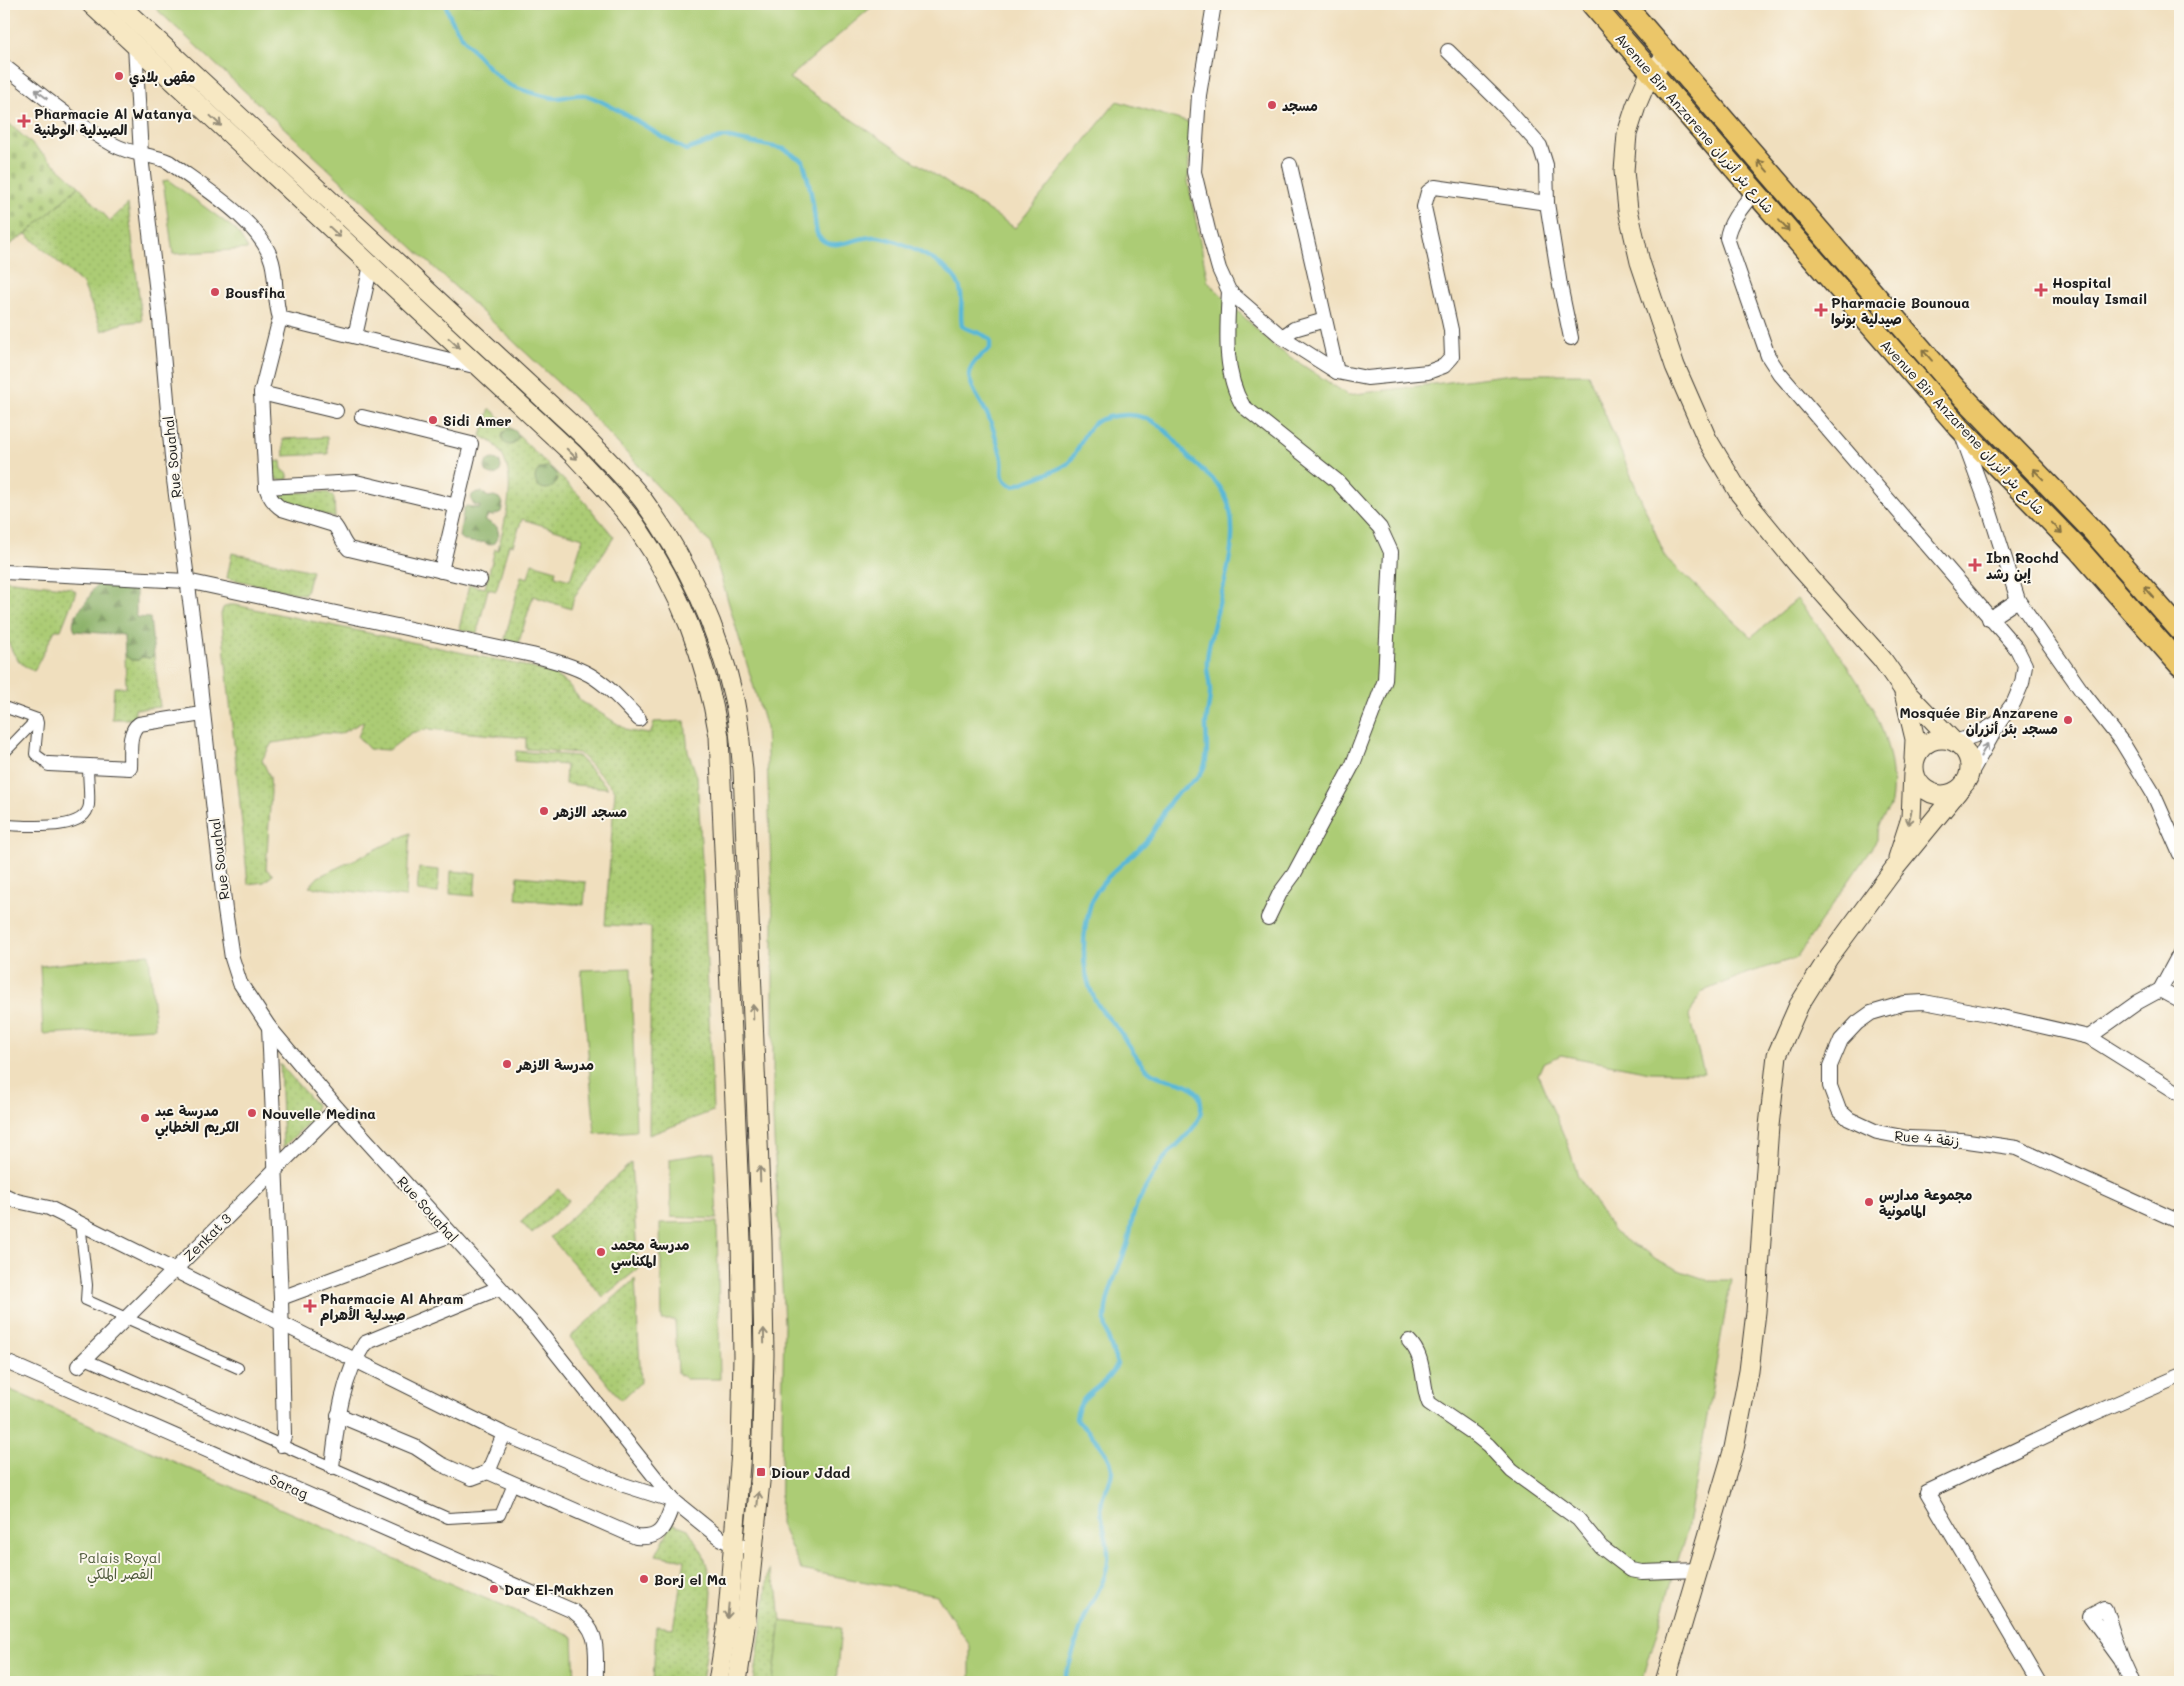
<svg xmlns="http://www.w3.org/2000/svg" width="2184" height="1686" viewBox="0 0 2184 1686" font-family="Mali,'Playpen Sans Arabic',sans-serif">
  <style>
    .grass { fill: url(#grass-dots); stroke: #647448 }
    .forest { fill: url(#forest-firs); stroke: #526641 }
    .cemetery { fill: url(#cemetery-stones); stroke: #647448 }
    .green { fill: #accc74; stroke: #647448 }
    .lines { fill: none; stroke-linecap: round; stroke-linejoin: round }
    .stream { stroke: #58b8d7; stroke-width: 4.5 }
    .pedestrian-casing { stroke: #3c3934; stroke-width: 12 }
    .minor-casing { stroke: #3c3934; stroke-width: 16 }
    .secondary-casing { stroke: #3c3934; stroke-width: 21 }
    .primary-casing { stroke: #3c3934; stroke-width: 24 }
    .pedestrian { stroke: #fff; stroke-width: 10 }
    .minor { stroke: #fff; stroke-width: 14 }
    .secondary { stroke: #f7e8c3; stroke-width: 19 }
    .primary { stroke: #ebc669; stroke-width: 21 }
    .oneway { stroke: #999 }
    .oneway2 { stroke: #948c78 }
    .oneway3 { stroke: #847142 }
    .poi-dot { fill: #d1495b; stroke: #fbf7ec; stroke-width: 2 }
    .labels { text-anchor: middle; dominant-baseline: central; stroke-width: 4; stroke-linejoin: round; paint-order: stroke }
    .poi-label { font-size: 14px; font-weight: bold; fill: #1c1c1c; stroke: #fbf7ec; text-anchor: start }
    .street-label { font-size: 14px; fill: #1c1c1c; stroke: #fbf7ec }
    .park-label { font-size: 14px; fill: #4e5a3b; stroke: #fbf7ec }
  </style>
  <defs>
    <pattern id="grass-dots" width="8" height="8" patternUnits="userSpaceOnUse" patternTransform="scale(1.25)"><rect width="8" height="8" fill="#accc74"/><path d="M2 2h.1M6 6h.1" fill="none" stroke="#93af64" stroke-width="1.8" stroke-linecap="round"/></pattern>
    <pattern id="forest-firs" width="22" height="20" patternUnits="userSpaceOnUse" patternTransform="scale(1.25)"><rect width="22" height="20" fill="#89b066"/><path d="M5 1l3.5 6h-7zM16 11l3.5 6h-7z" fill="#6f8e53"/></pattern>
    <pattern id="cemetery-stones" width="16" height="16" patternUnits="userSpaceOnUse" patternTransform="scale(1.25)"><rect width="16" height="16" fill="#accc74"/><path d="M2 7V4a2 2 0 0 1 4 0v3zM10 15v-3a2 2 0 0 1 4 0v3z" fill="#93af64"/></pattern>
  </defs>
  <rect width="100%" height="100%" fill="#fbf7ec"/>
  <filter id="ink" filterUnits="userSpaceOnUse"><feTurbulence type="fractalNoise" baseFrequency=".02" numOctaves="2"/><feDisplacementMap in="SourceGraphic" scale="10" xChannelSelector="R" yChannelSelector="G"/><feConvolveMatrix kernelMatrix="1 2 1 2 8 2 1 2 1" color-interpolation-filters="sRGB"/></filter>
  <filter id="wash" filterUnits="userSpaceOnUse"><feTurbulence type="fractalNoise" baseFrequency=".0096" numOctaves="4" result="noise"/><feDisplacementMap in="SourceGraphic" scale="20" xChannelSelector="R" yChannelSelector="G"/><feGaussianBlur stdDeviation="1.12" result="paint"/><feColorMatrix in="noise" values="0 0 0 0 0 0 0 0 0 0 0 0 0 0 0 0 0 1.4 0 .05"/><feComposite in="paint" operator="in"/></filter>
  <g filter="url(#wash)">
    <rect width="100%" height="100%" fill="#f0dfbe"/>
    <g class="grass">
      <polygon points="79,186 110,221 128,204 142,321 123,323 102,331 83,284 26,234"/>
      <path d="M490,408L579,495L614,537L574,597L571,609L533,596L518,645L504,643L521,576L528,578L532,563L556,570L555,576L570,580L583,538L522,519L513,545L509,544L496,591L488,589L477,633L459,629L469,585L485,588L495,549L498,550C505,518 520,476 497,447C493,442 486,439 481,436Z"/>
      <polygon points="327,437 328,454 284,456 283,439"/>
      <polygon points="281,461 282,469 288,474 288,479 277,480 272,475 272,462"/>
      <path d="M324,492L329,493L334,498L335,518C316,510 288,512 276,493Z"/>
      <polygon points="232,553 312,571 305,595 227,578"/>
      <path d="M4,580L71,588L76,592L61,630H55L34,671C0,658 4,612 4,580Z"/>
      <polygon points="228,605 235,605 521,665 553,674 568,684 581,701 629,731 649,734 652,730 654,722 685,721 688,752 697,776 704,893 713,1111 649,1135 651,927 605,925 615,790 579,753 526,749 526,738 428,729 411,733 389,750 369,749 358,737 364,721 340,734 320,733 293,740 272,743 262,760 270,777 271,792 266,869 273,875 264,882 248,884 221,614 223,608"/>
      <polygon points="125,655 131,660 138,660 141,657 150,658 154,655 160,707 135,709 135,719 112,719 114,687 126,687"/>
      <polygon points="516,751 578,756 608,788 565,784 566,765 515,761"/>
      <polygon points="419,868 439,870 438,893 417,891"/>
      <polygon points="451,871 476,873 474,896 450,894"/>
      <polygon points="518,876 586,882 584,905 516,899"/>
      <polygon points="280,1064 316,1105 315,1116 283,1147"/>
      <polygon points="631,1163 638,1269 603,1297 550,1237"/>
      <polygon points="558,1189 569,1201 532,1234 521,1222"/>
      <polygon points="635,1279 641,1382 621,1400 570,1337"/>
      <polygon points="672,1523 688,1529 703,1554 710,1575 712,1592 708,1641 702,1682 653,1682 656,1626 673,1628 685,1560 656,1555"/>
      <polygon points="769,1570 778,1591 781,1621 773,1682 754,1682"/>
    </g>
    <g class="forest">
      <circle cx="510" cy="437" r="8"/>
      <circle cx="493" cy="467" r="8"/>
      <circle cx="546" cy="478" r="11"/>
      <path d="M477,492H482L488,497L494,496L499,498L503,504L501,512L492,516L489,515L485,520L497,527L499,535L494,543L489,545L484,542C476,544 466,542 459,537L464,508L466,506L480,508V506L474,505L471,500L472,495Z"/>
      <path d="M101,583L136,584V617L150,618L154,655L150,658L141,657L139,660H131L125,655L124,635L75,631C69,619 80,610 86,602C93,593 89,590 101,583Z"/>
    </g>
    <polygon class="cemetery" points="4,119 79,186 26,234 4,248"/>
    <g class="green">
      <path d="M151,4H875L789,78L1015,228L1117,101L1190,123L1188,181L1208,282L1275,347L1348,395L1512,374H1588L1666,558L1751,637L1797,599C1839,654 1903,727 1891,802C1890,810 1881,817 1879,825C1877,830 1877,835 1877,840L1796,958L1748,973L1701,992L1689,1016L1704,1073L1650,1072L1561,1055L1543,1063L1538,1075L1568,1145L1578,1176L1614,1232L1634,1246L1646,1251L1656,1259L1681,1271L1708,1280H1731L1687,1530L1642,1682H970V1646L937,1595L801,1570L780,1523L784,1323L773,1120V922L766,728L711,544L584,407Z"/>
      <polygon points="168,180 236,230 248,249 173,254 163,181"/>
      <polygon points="410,833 406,897 309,887 318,877"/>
      <polygon points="149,954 155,1028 43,1034 40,966"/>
      <polygon points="631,968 636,1131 595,1134 581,970"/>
      <polygon points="714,1152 717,1219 671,1217 670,1159"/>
      <polygon points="717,1222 720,1379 686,1379 678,1373 675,1320 662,1320 660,1223"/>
      <polygon points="4,1387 573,1637 575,1682 4,1682"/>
      <polygon points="781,1621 841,1628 836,1682 773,1682"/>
    </g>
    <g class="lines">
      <path class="stream" d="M446,4C449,27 489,71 508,84C514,88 548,98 556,98C567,98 577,92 589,96C624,110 653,133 686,150L724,137L784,149L803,161C809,181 813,199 815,220C816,227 815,233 820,238C835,254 860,234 878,237C900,240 945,262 957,281C965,295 959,311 962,326C971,332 983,332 990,340V349C981,356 969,363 969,376C971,391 985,406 990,421C995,432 997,443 1001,454C1006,469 995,479 1014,486C1027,480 1057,472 1067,464C1072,460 1075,453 1078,448C1089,423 1097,416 1126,415C1155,414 1170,434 1187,455C1197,466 1210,475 1219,486C1253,530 1211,611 1207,660C1206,671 1210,681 1210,692C1210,702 1207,713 1206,723C1206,738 1210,760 1201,773C1194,784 1180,789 1172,799C1162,812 1157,830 1145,842C1126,864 1096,879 1089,910C1081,941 1081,981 1100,1008C1106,1017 1115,1024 1121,1033C1129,1046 1139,1064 1152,1073C1169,1084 1199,1078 1201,1104C1204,1126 1175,1144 1163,1160C1154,1173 1140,1196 1135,1210C1131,1220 1131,1232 1128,1242C1120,1267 1105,1294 1105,1321C1106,1337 1112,1349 1117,1364C1107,1389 1080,1389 1076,1418C1087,1431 1106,1447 1111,1464C1115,1479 1105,1487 1102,1500C1098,1521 1110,1539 1108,1560C1107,1580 1093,1599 1085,1617C1077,1635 1073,1656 1066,1674V1682"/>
    </g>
  </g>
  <g filter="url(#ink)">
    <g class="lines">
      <defs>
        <g id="pedestrian">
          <polyline points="4,707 37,719 38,723 35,754 49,764"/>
          <polyline points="4,753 37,719"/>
          <path d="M4,825C24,825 85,833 89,805C90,793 88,779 88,766"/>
          <polyline points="80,1223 87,1285 86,1300 238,1368"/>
          <polyline points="85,1359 448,1518 500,1515 513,1484"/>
        </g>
        <g id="minor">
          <polyline points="1214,4 1199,95 1194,172 1208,230 1219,269 1229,291 1282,337 1337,372 1367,378 1428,372 1444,366 1452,357 1451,330 1424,207 1428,192 1435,187 1547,203 1560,285 1571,338"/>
          <polyline points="135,45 141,156 160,319 174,480 194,631 225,910 232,958 240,983 269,1027 337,1108 534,1325 674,1501 721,1539 734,1545 753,1547"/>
          <polyline points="1448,51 1508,110 1540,146 1546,165 1547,203"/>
          <path d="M4,66C39,93 75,124 114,145C132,155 152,154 169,162C201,186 262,222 272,262C277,281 274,300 280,318L261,393L266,487C269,497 273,503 282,509L334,525C341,533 341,541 349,549L480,580"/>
          <polyline points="1290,165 1337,372"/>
          <path d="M1754,192C1744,205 1729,221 1727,238L1768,356L1779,373L2017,649L2025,665L2022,683L2014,702L2000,721L1968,778"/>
          <path d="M1229,291C1227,329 1223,373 1243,406L1337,481L1380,528L1391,552L1385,680L1353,764L1294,874L1280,893L1268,918"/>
          <polyline points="280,318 478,367"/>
          <polyline points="355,336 371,265"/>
          <polyline points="1282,337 1294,329 1325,320"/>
          <polyline points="261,393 336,411"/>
          <polyline points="362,417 471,444 441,571"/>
          <polyline points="1962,435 1989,509 2018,600 2081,690 2122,742 2153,793 2180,854"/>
          <polyline points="266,487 356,482 457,506"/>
          <path d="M4,572L187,581L532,655C551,660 572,665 590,675C609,686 624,704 639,719"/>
          <polyline points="1989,619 2018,600"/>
          <polyline points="1955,742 1976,735 2000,721"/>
          <path d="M49,764L130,768C131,755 127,732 139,724L202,714"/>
          <polyline points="2160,990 2180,1001"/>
          <polyline points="269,1027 281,1298 284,1436 281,1445"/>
          <polyline points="2089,1037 2138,1002 2160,990 2180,953"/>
          <polyline points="2180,1094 2089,1037 1993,1015 1924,1002 1905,1003 1871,1013 1857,1023 1841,1040 1830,1066 1830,1086 1839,1110 1849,1119 1877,1132 1908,1138 1961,1140 2017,1148 2180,1222"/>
          <path d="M4,1195L17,1201L49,1208L504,1434L624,1485L674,1501C665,1523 664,1540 636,1537L488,1472L472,1478L441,1464L415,1447L338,1415"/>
          <polyline points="281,1298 451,1235"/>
          <path d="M1409,1341C1426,1358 1421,1383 1429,1403L1473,1433L1488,1445L1512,1471L1578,1519L1601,1547L1631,1570L1642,1572L1699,1570"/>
          <path d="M4,1361L573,1611C602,1633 595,1650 596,1682"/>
          <polyline points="78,1366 337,1108"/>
          <path d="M332,1467C337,1424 341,1379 365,1343L499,1288"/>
          <polyline points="488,1472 504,1434"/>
          <polyline points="2122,1660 2090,1616 2105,1608 2122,1660 2132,1682"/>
          <polyline points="2038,1682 1927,1492 2090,1415 2180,1376"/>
        </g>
        <g id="secondary">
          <path d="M91,4L573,454C594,477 618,500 636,526C681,591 706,658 719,736L741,1241L743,1356L741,1452L727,1625L718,1682"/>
          <path d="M118,4L586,438C605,458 626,478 643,500C685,558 717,625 733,695C739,719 740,745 743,770L762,1241L764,1355L761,1472L745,1627L737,1682"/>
          <polyline points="1668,55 1650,73 1636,106 1627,134 1624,171 1628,210 1640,262 1675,366 1707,439 1740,494 1800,567 1882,659 1903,689 1952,740"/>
          <polyline points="1904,693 1915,739 1914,759"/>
          <circle cx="1942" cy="767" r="28"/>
          <polyline points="1898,858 1911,818 1913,773"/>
          <polyline points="1665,1682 1734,1448 1749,1371 1756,1312 1769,1126 1777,1055 1799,1005 1829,957 1894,869 1958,791"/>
        </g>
        <g id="primary">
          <polyline points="1592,4 1959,427 2079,550 2180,665"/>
          <polyline points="1624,4 1955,388 2092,530 2180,630"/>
        </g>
      </defs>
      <use href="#pedestrian" class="pedestrian-casing"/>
      <use href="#minor" class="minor-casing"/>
      <use href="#secondary" class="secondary-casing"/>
      <use href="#primary" class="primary-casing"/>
      <use href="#pedestrian" class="pedestrian"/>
      <use href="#minor" class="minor"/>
      <use href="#secondary" class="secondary"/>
      <use href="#primary" class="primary"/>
    </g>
    <defs><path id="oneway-shaft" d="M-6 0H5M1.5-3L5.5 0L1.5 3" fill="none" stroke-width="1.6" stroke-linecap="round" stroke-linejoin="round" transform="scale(1.25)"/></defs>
    <g class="oneway">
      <use href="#oneway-shaft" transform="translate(41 94) rotate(-143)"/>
      <use href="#oneway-shaft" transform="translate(1984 750) rotate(-61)"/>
    </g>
    <g class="oneway2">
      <use href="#oneway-shaft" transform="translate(216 121) rotate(43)"/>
      <use href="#oneway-shaft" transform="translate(335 232) rotate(43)"/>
      <use href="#oneway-shaft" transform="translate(454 343) rotate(43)"/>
      <use href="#oneway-shaft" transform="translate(572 454) rotate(45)"/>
      <use href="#oneway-shaft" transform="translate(1910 817) rotate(103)"/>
      <use href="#oneway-shaft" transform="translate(753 1012) rotate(-92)"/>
      <use href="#oneway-shaft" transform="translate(760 1174) rotate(-92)"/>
      <use href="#oneway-shaft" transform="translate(764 1336) rotate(-91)"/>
      <use href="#oneway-shaft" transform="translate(758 1499) rotate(-84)"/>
      <use href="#oneway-shaft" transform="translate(728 1611) rotate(95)"/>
    </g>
    <g class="oneway3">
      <use href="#oneway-shaft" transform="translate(1763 166) rotate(-131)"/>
      <use href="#oneway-shaft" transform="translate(1784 226) rotate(49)"/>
      <use href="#oneway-shaft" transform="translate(1927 355) rotate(-131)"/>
      <use href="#oneway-shaft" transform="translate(2038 474) rotate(-134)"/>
      <use href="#oneway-shaft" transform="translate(2057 528) rotate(46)"/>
      <use href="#oneway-shaft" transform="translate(2149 592) rotate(-132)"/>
    </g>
  </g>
  <g class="poi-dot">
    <circle cx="119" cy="76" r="5"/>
    <circle cx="1272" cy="105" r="5"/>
    <path d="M21.5 113.5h5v5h5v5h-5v5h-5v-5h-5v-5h5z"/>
    <path d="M2038.5 282.5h5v5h5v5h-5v5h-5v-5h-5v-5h5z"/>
    <circle cx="215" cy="292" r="5"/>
    <path d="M1818.5 302.5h5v5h5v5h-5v5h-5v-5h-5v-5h5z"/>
    <circle cx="433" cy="420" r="5"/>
    <path d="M1972.5 557.5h5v5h5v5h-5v5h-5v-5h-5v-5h5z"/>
    <circle cx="2068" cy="720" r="5"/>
    <circle cx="544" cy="811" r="5"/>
    <circle cx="507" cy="1064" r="5"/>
    <circle cx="252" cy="1113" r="5"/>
    <circle cx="145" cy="1118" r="5"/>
    <circle cx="1869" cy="1202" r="5"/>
    <circle cx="601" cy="1252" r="5"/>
    <path d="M307.5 1298.5h5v5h5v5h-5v5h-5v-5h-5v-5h5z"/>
    <rect x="756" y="1467" width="10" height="10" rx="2.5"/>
    <circle cx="644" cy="1579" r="5"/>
    <circle cx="494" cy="1589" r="5"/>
  </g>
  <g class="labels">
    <g class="poi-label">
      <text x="129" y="76">مقهى بلادي</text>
      <text x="1282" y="105">مسجد</text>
      <text x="34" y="113">Pharmacie Al Watanya<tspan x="34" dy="16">الصيدلية الوطنية</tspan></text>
      <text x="2052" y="282">Hospital<tspan x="2052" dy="16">moulay Ismail</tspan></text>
      <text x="225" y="292">Bousfiha</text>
      <text x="1831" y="302">Pharmacie Bounoua<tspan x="1831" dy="16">صيدلية بونوا</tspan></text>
      <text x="443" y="420">Sidi Amer</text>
      <text x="1986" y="557">Ibn Rochd<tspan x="1986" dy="16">إبن رشد</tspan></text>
      <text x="2058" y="712" text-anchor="end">Mosquée Bir Anzarene<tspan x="2058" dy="16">مسجد بئر أنزران</tspan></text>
      <text x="554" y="811">مسجد الازهر</text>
      <text x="517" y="1064">مدرسة الازهر</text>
      <text x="155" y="1110">مدرسة عبد<tspan x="155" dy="16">الكريم الخطابي</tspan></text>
      <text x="262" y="1113">Nouvelle Medina</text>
      <text x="1879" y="1194">مجموعة مدارس<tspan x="1879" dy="16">المامونية</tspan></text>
      <text x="611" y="1244">مدرسة محمد<tspan x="611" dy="16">المكناسي</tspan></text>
      <text x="320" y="1298">Pharmacie Al Ahram<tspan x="320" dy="16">صيدلية الأهرام</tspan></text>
      <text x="771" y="1472">Diour Jdad</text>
      <text x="654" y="1579">Borj el Ma</text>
      <text x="504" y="1589">Dar El-Makhzen</text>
    </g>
    <g class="street-label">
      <text transform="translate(1695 123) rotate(49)">Avenue Bir Anzarene شارع بئر أنزران</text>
      <text transform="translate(1963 427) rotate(47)">Avenue Bir Anzarene شارع بئر أنزران</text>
      <text transform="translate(172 457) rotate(-96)">Rue Souahal</text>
      <text transform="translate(219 859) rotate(-97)">Rue Souahal</text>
      <text transform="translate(1927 1138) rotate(5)">Rue 4 زنقة</text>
      <text transform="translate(428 1209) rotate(48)">Rue Souahal</text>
      <text transform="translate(207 1237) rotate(-45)">Zenkat 3</text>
      <text transform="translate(289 1486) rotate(24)">Sarag</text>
    </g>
    <g class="park-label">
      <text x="120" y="1557">Palais Royal<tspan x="120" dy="16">القصر الملكي</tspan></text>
    </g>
  </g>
  <rect width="2184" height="1686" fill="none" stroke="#fbf7ec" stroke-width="20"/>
</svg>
